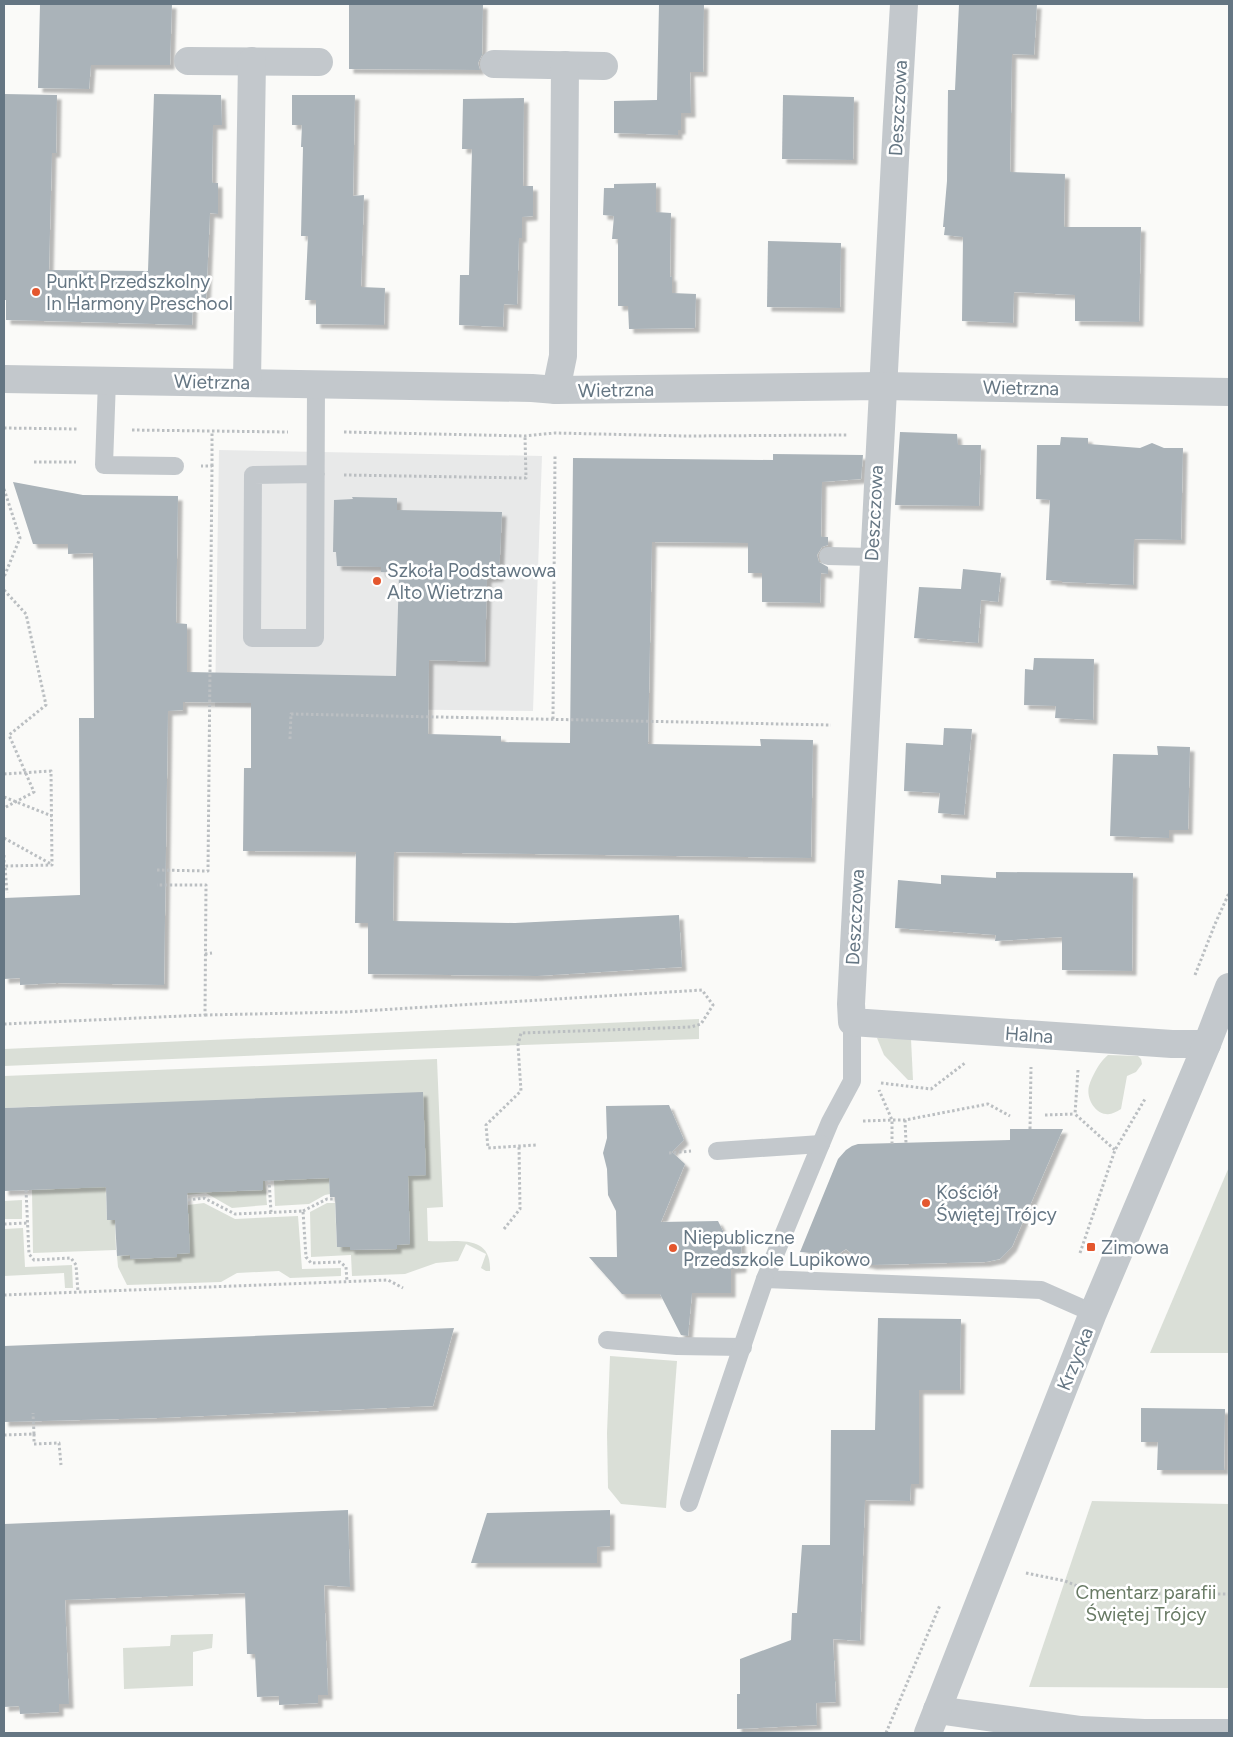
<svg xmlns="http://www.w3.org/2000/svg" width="1233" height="1737" viewBox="0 0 1233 1737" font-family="Figtree,sans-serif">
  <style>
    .built { fill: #e8e9e9 }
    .green { fill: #dadfd7 }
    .building { fill: #aab3b9; filter: url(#shadow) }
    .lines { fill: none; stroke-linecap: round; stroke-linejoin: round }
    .path { stroke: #bbbfc2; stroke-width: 3; stroke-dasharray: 2.5 2.5; stroke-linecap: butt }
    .service { stroke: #c3c8cc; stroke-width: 18 }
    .minor { stroke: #c3c8cc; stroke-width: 28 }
    .tertiary { stroke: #c3c8cc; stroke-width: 28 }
    .poi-dot { fill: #e4572e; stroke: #fff; stroke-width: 2 }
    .labels { text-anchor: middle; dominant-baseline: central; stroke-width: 5; stroke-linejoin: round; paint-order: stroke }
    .street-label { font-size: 19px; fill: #657683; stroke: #fff }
    .poi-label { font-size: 19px; fill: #657683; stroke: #fff; text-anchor: start }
    .park-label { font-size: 19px; fill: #687a64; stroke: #fff }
  </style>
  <defs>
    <filter id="shadow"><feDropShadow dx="4.5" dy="4.5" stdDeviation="1" flood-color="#0004"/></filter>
  </defs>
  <rect width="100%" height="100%" fill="#fafaf8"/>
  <polygon class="built" points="219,450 542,456 533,711 215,707"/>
  <g class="green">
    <polygon points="699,1019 699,1039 410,1049 4,1066 4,1049"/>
    <polygon points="877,1038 911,1039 913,1080 908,1080 884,1055"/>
    <path d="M1108,1055L1138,1056L1141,1059L1142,1064L1136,1072L1127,1076L1121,1109C1116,1112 1111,1115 1106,1114C1094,1113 1086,1097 1089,1086C1092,1076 1100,1061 1108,1055Z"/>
    <path d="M437,1059L443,1207L427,1208L428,1241C454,1243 492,1232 490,1271H486L481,1268L486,1254L466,1244L458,1261L436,1263L405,1274L352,1276L351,1255L311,1257L310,1212L327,1203H335L337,1247H350V1250L397,1249V1245L410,1244L408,1176L105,1174L107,1220H115L116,1250L33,1253L32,1190L53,1189L50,1106L4,1108V1076Z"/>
    <polygon points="1229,1167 1229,1353 1150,1353"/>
    <polygon points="329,1178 330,1194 325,1195 309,1204 275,1206 274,1180"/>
    <polygon points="263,1181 265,1181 267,1205 232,1208 206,1193 187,1195 187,1184 237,1182 237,1191 263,1190"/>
    <polygon points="22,1200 22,1219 4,1219 4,1201"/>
    <polygon points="204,1203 235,1219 298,1216 302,1269 341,1268 341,1276 290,1278 279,1271 237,1273 221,1282 127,1285 118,1267 117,1256 130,1255 130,1259 176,1257 177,1254 189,1253 188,1205"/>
    <polygon points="23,1228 25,1267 72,1265 73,1288 65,1288 64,1273 4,1276 4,1229"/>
    <polygon points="610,1356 677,1361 666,1508 621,1504 608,1488 607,1433"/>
    <polygon points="1092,1501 1229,1504 1229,1688 1029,1687"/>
    <polygon points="213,1634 212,1648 193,1652 193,1686 124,1689 123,1648 170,1646 171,1635"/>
  </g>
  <g class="building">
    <polygon points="40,4 172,4 170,65 91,65 89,89 38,88"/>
    <polygon points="349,4 483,4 482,55 478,63 480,70 349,69"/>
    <polygon points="659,4 704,4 703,72 690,72 691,113 681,113 681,130 678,130 678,135 614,133 614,101 657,100"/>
    <polygon points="959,4 1037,4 1034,55 1012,54 1010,172 1065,174 1064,227 1141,227 1139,322 1075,321 1075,295 1014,292 1013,323 962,321 963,237 944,235 945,227 943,227 947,181 948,90 955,90"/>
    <polygon points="4,94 57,95 56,153 52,153 49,270 148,271 154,94 221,95 222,125 213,125 212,183 218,183 218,214 210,213 206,303 193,302 192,325 6,320 6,300 4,300"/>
    <polygon points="292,95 355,95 353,196 364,195 361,287 385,288 384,325 316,324 316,300 305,300 308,236 301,236 303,147 301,147 302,125 292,125"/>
    <polygon points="783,95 854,97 853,160 782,159"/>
    <polygon points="524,98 523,186 533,186 533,216 522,217 522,238 519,238 517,305 504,304 503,327 459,325 460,275 469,275 472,149 462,149 463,99"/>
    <polygon points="656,183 656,212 671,213 670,277 672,276 672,293 696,294 695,328 629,329 628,306 618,306 618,239 612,239 614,216 603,215 604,188 614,188 614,184"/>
    <polygon points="768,241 841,243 840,308 767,307"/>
    <polygon points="900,432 957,434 958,445 981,445 979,506 895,505"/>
    <polygon points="1061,437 1088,438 1088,444 1140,448 1152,443 1164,448 1183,448 1181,540 1134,539 1133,585 1062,582 1062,581 1046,580 1050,500 1036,499 1037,445 1060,445"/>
    <polygon points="773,454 863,455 861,479 822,482 821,537 828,537 828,545 822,547 817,555 819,562 828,567 828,574 821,573 820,603 762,602 762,573 748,573 748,543 652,542 648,744 761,746 760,739 813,740 811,858 394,852 393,921 515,923 679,915 682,967 537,976 368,974 368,923 355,923 356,852 243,851 244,768 251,768 251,703 183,702 183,710 168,711 164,985 57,983 20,985 20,978 4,979 4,898 80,895 79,718 94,718 93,553 68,554 68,544 33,544 13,482 83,495 178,496 176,623 187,624 187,672 396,676 399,573 381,572 381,567 337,566 336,552 333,552 334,500 353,499 352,497 397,498 397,510 502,512 499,577 487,578 485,662 429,660 428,734 501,736 501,742 570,743 573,458 773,460"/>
    <polygon points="963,569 1001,573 998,602 981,600 978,643 914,638 919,587 961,589"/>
    <polygon points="1034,658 1094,659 1093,720 1055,718 1056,706 1024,705 1025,669 1033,670"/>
    <polygon points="944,728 972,729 964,815 938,813 940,793 904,791 906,743 943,745"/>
    <polygon points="1157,746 1190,747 1188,830 1169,830 1169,838 1110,836 1113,754 1158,755"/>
    <polygon points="996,872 1133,873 1132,971 1062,970 1062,937 995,941 996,935 895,928 898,880 941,884 941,875 996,878"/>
    <polygon points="423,1092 426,1175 408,1176 410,1244 397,1245 397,1249 350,1250 350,1247 337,1247 335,1197 330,1197 329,1178 263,1181 263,1190 187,1193 190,1253 177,1254 177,1257 130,1259 130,1255 117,1256 115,1220 107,1220 106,1187 4,1191 4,1108"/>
    <polygon points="669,1105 684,1140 672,1152 685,1164 661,1222 718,1221 726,1237 741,1237 742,1268 731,1269 731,1293 692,1293 688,1336 681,1335 660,1294 622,1294 589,1257 617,1257 616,1211 608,1195 607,1169 603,1153 607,1138 606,1106"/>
    <polygon points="1010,1129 1063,1129 1012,1247 1000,1259 986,1262 872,1265 864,1263 846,1249 837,1255 800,1252 838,1159 846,1150 852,1146 858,1144 1010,1140"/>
    <polygon points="878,1318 961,1319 960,1390 919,1390 919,1484 911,1484 910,1501 865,1500 860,1641 833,1639 836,1702 816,1703 817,1725 737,1729 737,1694 740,1694 740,1659 791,1640 792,1613 797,1613 802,1545 830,1545 831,1430 875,1430"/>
    <polygon points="454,1328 433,1406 158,1418 4,1422 4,1346"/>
    <polygon points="1141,1408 1225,1409 1224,1470 1157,1470 1158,1442 1141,1442"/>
    <polygon points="348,1510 350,1587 324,1585 328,1695 318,1695 318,1703 279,1705 279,1696 257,1697 255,1654 247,1654 245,1593 65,1600 69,1704 59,1704 59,1712 20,1714 19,1706 4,1707 4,1524"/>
    <polygon points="610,1510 610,1546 597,1547 597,1563 471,1563 487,1513"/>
  </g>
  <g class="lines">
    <g class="path">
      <polyline points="4,428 78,429"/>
      <polyline points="132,430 288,432"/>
      <polyline points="344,432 525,436 555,433 686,436 848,435"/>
      <polyline points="34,462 76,462"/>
      <polyline points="212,466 212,431"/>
      <polyline points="344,475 526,478 525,436"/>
      <polyline points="4,489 20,538 4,577"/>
      <polyline points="4,590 26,614 46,705 9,735 34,792 4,808"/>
      <polyline points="553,719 555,456"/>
      <polyline points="290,739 291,714 831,725"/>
      <polyline points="4,774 51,771 52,865 5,866 7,893"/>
      <polyline points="4,797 52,816"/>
      <polyline points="4,838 51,864"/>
      <polyline points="4,855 4,866"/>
      <polyline points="157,870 208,871 212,466 201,466"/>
      <polyline points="205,954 212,953"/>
      <polyline points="1195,975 1215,924 1229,893"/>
      <polyline points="205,1015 346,1012 702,990 713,1005 701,1024 691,1027 521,1033 518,1045 521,1091 486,1125 488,1148 536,1145"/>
      <polyline points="4,1024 205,1015 206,885 157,885"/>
      <polyline points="1078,1070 1075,1114 1115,1150"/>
      <polyline points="881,1083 931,1089 965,1063"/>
      <polyline points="1045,1115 1075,1114"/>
      <polyline points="905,1120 906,1143"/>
      <polyline points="863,1121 892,1120 879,1090"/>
      <polyline points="1030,1129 1031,1067"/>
      <polyline points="892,1144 892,1120 905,1120 988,1104 1010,1116"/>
      <polyline points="669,1153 691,1151"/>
      <polyline points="269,1180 271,1212"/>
      <polyline points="26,1190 29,1254 34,1260 71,1258 76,1265 78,1292"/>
      <polyline points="188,1200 204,1198 235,1214 303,1211 306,1257 311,1263 340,1262 346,1267 347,1282"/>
      <polyline points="303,1211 327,1199 335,1199"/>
      <polyline points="4,1224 27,1223"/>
      <polyline points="504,1229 520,1209 519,1146"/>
      <polyline points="1080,1253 1115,1150 1145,1099"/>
      <polyline points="4,1295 388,1280 403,1288"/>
      <polyline points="34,1434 34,1444 59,1443 61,1465"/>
      <polyline points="4,1435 34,1434 33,1413"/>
      <polyline points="1026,1573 1065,1581 1095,1593 1229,1594"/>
      <polyline points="886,1733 940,1605"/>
    </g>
    <g class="service">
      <polyline points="107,380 104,465 175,466"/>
      <polyline points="316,384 315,638 252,638 253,475 316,474"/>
      <polyline points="828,556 872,557"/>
      <polyline points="852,1022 852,1081 830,1122 765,1279 1041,1290 1093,1313"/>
      <polyline points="717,1151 821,1144"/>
      <polyline points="607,1340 677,1346 743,1347"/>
      <polyline points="689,1503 765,1279"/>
    </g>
    <g class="minor">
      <path d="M904,4C884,337 866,670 851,1004L852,1022L1172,1044H1207"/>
      <polyline points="188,61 319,62"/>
      <polyline points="494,64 604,66"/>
      <polyline points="4,379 532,388 556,390 881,386 1229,392"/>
      <polyline points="247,382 252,61"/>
      <polyline points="556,390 563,356 565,65"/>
      <polyline points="937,1710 1081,1730 1144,1733 1229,1733"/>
    </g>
    <polyline class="tertiary" points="928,1733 1093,1313 1207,1044 1229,987"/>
  </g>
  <g class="poi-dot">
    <circle cx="36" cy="292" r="5"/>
    <circle cx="377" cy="581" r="5"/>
    <circle cx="926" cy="1203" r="5"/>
    <rect x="1086" y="1242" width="10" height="10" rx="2.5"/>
    <circle cx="673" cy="1248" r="5"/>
  </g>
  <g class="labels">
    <g class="street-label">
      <text transform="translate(898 108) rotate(-87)">Deszczowa</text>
      <text transform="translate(212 382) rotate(1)">Wietrzna</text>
      <text transform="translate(1021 388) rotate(1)">Wietrzna</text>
      <text transform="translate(616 390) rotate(-1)">Wietrzna</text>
      <text transform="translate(874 513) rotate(-87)">Deszczowa</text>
      <text transform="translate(855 917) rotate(-87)">Deszczowa</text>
      <text transform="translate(1029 1035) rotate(4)">Halna</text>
      <text transform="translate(1075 1359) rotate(-68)">Krzycka</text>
    </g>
    <g class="poi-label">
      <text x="46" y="281">Punkt Przedszkolny<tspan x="46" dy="22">In Harmony Preschool</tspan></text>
      <text x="387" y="570">Szkoła Podstawowa<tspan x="387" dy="22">Alto Wietrzna</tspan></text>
      <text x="936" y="1192">Kościół<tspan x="936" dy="22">Świętej Trójcy</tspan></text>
      <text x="683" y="1237">Niepubliczne<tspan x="683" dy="22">Przedszkole Lupikowo</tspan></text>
      <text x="1101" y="1247">Zimowa</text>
    </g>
    <g class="park-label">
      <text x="1146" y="1592">Cmentarz parafii<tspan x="1146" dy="22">Świętej Trójcy</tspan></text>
    </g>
  </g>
  <rect width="1233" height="1737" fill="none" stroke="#657683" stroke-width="10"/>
</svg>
